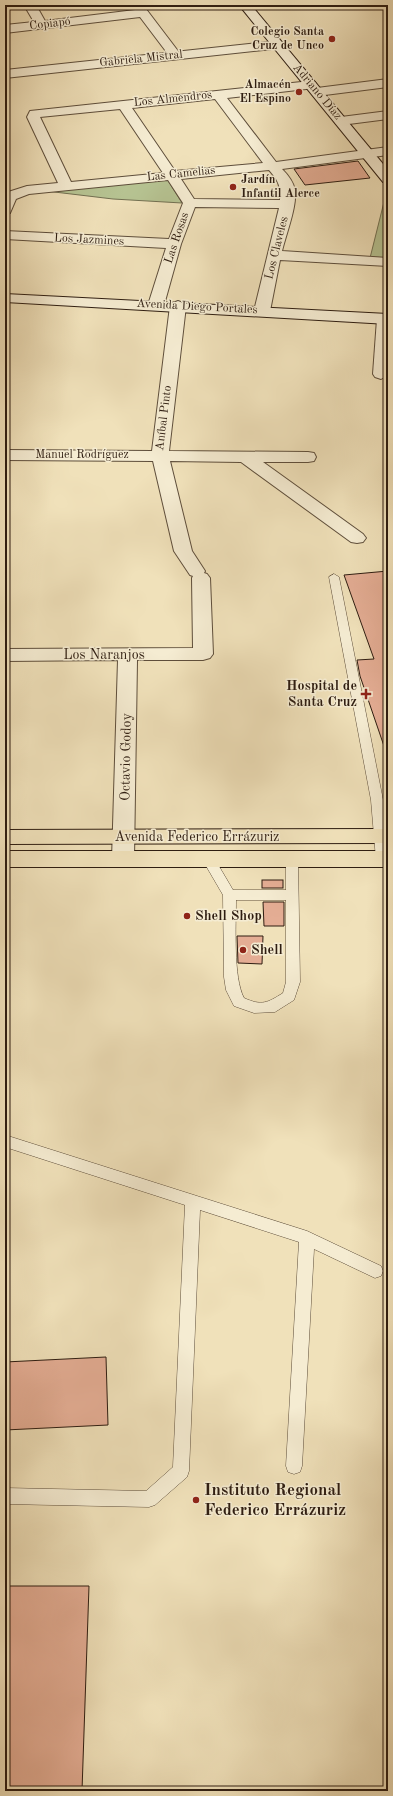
<svg xmlns="http://www.w3.org/2000/svg" width="393" height="1796" viewBox="0 0 393 1796" font-family="'Old Standard TT',serif">
  <style>
    .green { fill: #b6c392; stroke: #727052 }
    .building { fill: #e4ad94; stroke: #2e1d11 }
    .lines { fill: none; stroke-linecap: round; stroke-linejoin: round }
    .service-casing { stroke: #5e4e3b; stroke-width: 1 }
    .minor-casing { stroke: #5e4e3b; stroke-width: 2 }
    .tertiary-casing { stroke: #5e4e3b; stroke-width: 2 }
    .secondary-casing { stroke: #2e1d11; stroke-width: 2 }
    .primary-casing { stroke: #2e1d11; stroke-width: 2 }
    .service { fill: #f5ecd2; fill-rule: evenodd }
    .minor { fill: #f5ecd2; fill-rule: evenodd }
    .tertiary { fill: #f5ecd2; fill-rule: evenodd }
    .secondary { fill: #f5ecd2; fill-rule: evenodd }
    .primary { fill: #f0e1ba; fill-rule: evenodd }
    .poi-dot { fill: #8f2418; stroke: #f5ecd2; stroke-width: 1.5 }
    .labels { text-anchor: middle; dominant-baseline: central; stroke-width: 3; stroke-linejoin: round; paint-order: stroke }
    .far-street-label { font-size: 12px; fill: #2e1d11; stroke: #f5ecd2 }
    .far-poi-label { font-size: 12px; font-weight: bold; fill: #2e1d11; stroke: #f5ecd2; text-anchor: end }
    .street-label { font-size: 14px; fill: #2e1d11; stroke: #f5ecd2 }
    .poi-label { font-size: 14px; font-weight: bold; fill: #2e1d11; stroke: #f5ecd2; text-anchor: start }
    .near-poi-label { font-size: 17px; font-weight: bold; fill: #2e1d11; stroke: #f5ecd2; text-anchor: start }
  </style>
  <rect width="100%" height="100%" fill="#f0e1ba"/>
  <filter id="stains"><feTurbulence type="fractalNoise" baseFrequency=".005" numOctaves="4"/><feColorMatrix values="0 0 0 0 .2 0 0 0 0 .09 0 0 0 0 .02 0 0 0 .5 -.17"/></filter>
  <radialGradient id="worn" r=".72"><stop offset=".6" stop-color="#630" stop-opacity="0"/><stop offset="1" stop-color="#630" stop-opacity=".3"/></radialGradient>
  <g class="green">
    <polygon points="167,179 182,203 113,199 46,191"/>
    <polygon points="385,198 388,201 388,259 370,258"/>
  </g>
  <g class="building">
    <polygon points="358,161 370,178 305,185 294,169"/>
    <polygon points="388,571 388,748 385,749 360,676 357,660 374,659 344,575"/>
    <rect x="262" y="880" width="21" height="8"/>
    <polygon points="263,902 284,902 284,926 264,926"/>
    <polygon points="237,936 263,936 262,964 238,963"/>
    <polygon points="106,1357 108,1425 5,1430 5,1362"/>
    <polygon points="5,1586 89,1586 82,1791 5,1791"/>
  </g>
  <g class="lines">
    <defs>
      <g id="service">
        <polygon points="334,574 339,577 383,800 388,860 387,862 382,863 377,862 376,859 371,800 329,577"/>
        <path d="M208,855L213,856L233,890H286V859L287,856L292,855L297,856L298,859L300,982L294,1000L275,1012L254,1013L234,1006L226,990L224,977L223,895L202,859L203,856ZM236,900H286V982L283,993C267,1003 262,1006 244,998C233,977 236,926 236,900Z"/>
        <polygon points="5,1135 307,1231 381,1266 383,1271 381,1276 375,1278 314,1249 302,1466 300,1472 294,1474 288,1472 286,1466 299,1242 200,1210 189,1471 187,1477 155,1505 149,1507 5,1504 5,1488 146,1491 173,1467 185,1205 5,1147"/>
      </g>
      <g id="minor">
        <polygon points="24,5 36,5 45,21 135,10 131,5 143,5 181,55 179,58 171,58 140,17 5,33 5,25 34,22"/>
        <polygon points="388,79 388,87 317,96 313,95 311,92 313,89 317,88"/>
        <path d="M311,81L315,82L317,85L315,88L227,98L276,162L388,147V155L282,169C288,175 293,181 295,190C297,207 286,234 282,251L388,258V266L280,260L270,311L267,314L262,316L257,314L254,311L279,208L195,207L181,244L164,305L161,308L156,310L151,308L148,305L166,248L5,239V231L169,239L183,203L168,180L29,194L16,199L10,213L5,214V193L27,186L58,183L27,117L30,111ZM215,99L263,163L175,171L132,108ZM120,109L163,173L71,182L40,117ZM269,170C278,180 281,186 280,200L194,199L181,179Z"/>
        <polygon points="388,111 388,119 341,125 336,124 335,121 336,118 341,117"/>
        <polygon points="178,301 183,303 186,306 169,451 308,452 314,453 316,457 314,461 308,462 263,462 363,534 366,538 363,542 357,543 351,542 241,462 170,461 192,551 205,571 204,573 207,574 210,578 213,654 210,658 203,660 137,660 134,859 131,864 123,867 115,864 112,859 118,660 5,661 5,649 193,648 192,578 193,576 190,575 174,551 153,461 5,460 5,450 152,451 170,306 173,303"/>
        <polygon points="385,314 388,315 388,375 381,379 375,377 373,374 377,319 380,316"/>
      </g>
      <polygon id="tertiary" points="278,41 282,42 284,45 282,48 5,78 5,70"/>
      <g id="secondary">
        <polygon points="239,5 251,5 388,170 388,183 383,182"/>
        <polygon points="5,294 388,314 388,324 5,302"/>
      </g>
      <g id="primary">
        <polygon points="388,829 388,843 5,844 5,830"/>
        <rect x="5" y="851" width="383" height="16"/>
      </g>
    </defs>
    <use href="#service" class="service-casing"/>
    <use href="#minor" class="minor-casing"/>
    <use href="#tertiary" class="tertiary-casing"/>
    <use href="#secondary" class="secondary-casing"/>
    <use href="#primary" class="primary-casing"/>
    <use href="#service" class="service"/>
    <use href="#minor" class="minor"/>
    <use href="#tertiary" class="tertiary"/>
    <use href="#secondary" class="secondary"/>
    <use href="#primary" class="primary"/>
  </g>
  <g class="poi-dot">
    <circle cx="332" cy="39" r="4"/>
    <circle cx="299" cy="92" r="4"/>
    <circle cx="233" cy="187" r="4"/>
    <path d="M364 688h4v4h4v4h-4v4h-4v-4h-4v-4h4z"/>
    <circle cx="187" cy="916" r="4"/>
    <circle cx="243" cy="950" r="4"/>
    <circle cx="196" cy="1500" r="4"/>
  </g>
  <g class="labels">
    <g class="far-street-label">
      <text transform="translate(50 24) rotate(-7)">Copiapó</text>
      <text transform="translate(141 59) rotate(-6)">Gabriela Mistral</text>
      <text transform="translate(317 92) rotate(50)">Adriano Díaz</text>
      <text transform="translate(173 99) rotate(-6)">Los Almendros</text>
      <text transform="translate(181 174) rotate(-6)">Las Camelias</text>
      <text transform="translate(177 238) rotate(-71)">Las Rosas</text>
      <text transform="translate(89 240) rotate(3)">Los Jazmines</text>
      <text transform="translate(277 248) rotate(-76)">Los Claveles</text>
      <text transform="translate(197 307) rotate(3)">Avenida Diego Portales</text>
      <text transform="translate(164 418) rotate(-83)">Aníbal Pinto</text>
      <text x="82" y="455">Manuel Rodríguez</text>
    </g>
    <g class="far-poi-label">
      <text x="324" y="32">Colegio Santa<tspan x="324" dy="14">Cruz de Unco</tspan></text>
      <text x="291" y="85">Almacén<tspan x="291" dy="14">El Espino</tspan></text>
      <text x="241" y="180" text-anchor="start">Jardín<tspan x="241" dy="14">Infantil Alerce</tspan></text>
    </g>
    <g class="street-label">
      <text x="104" y="655">Los Naranjos</text>
      <text transform="translate(126 757) rotate(-89)">Octavio Godoy</text>
      <text x="197" y="837">Avenida Federico Errázuriz</text>
    </g>
    <g class="poi-label">
      <text x="357" y="686" text-anchor="end">Hospital de<tspan x="357" dy="16">Santa Cruz</tspan></text>
      <text x="195" y="916">Shell Shop</text>
      <text x="251" y="950">Shell</text>
    </g>
    <g class="near-poi-label">
      <text x="204" y="1490">Instituto Regional<tspan x="204" dy="20">Federico Errázuriz</tspan></text>
    </g>
  </g>
  <rect width="393" height="1796" fill="none" stroke="#f0e1ba" stroke-width="20"/>
  <rect x="6" y="6" width="381" height="1784" fill="none" stroke="#2e1d11" stroke-width="2"/>
  <rect x="10" y="10" width="373" height="1776" fill="none" stroke="#2e1d11"/>
  <rect width="100%" height="100%" filter="url(#stains)"/>
  <rect width="100%" height="100%" fill="url(#worn)"/>
</svg>
